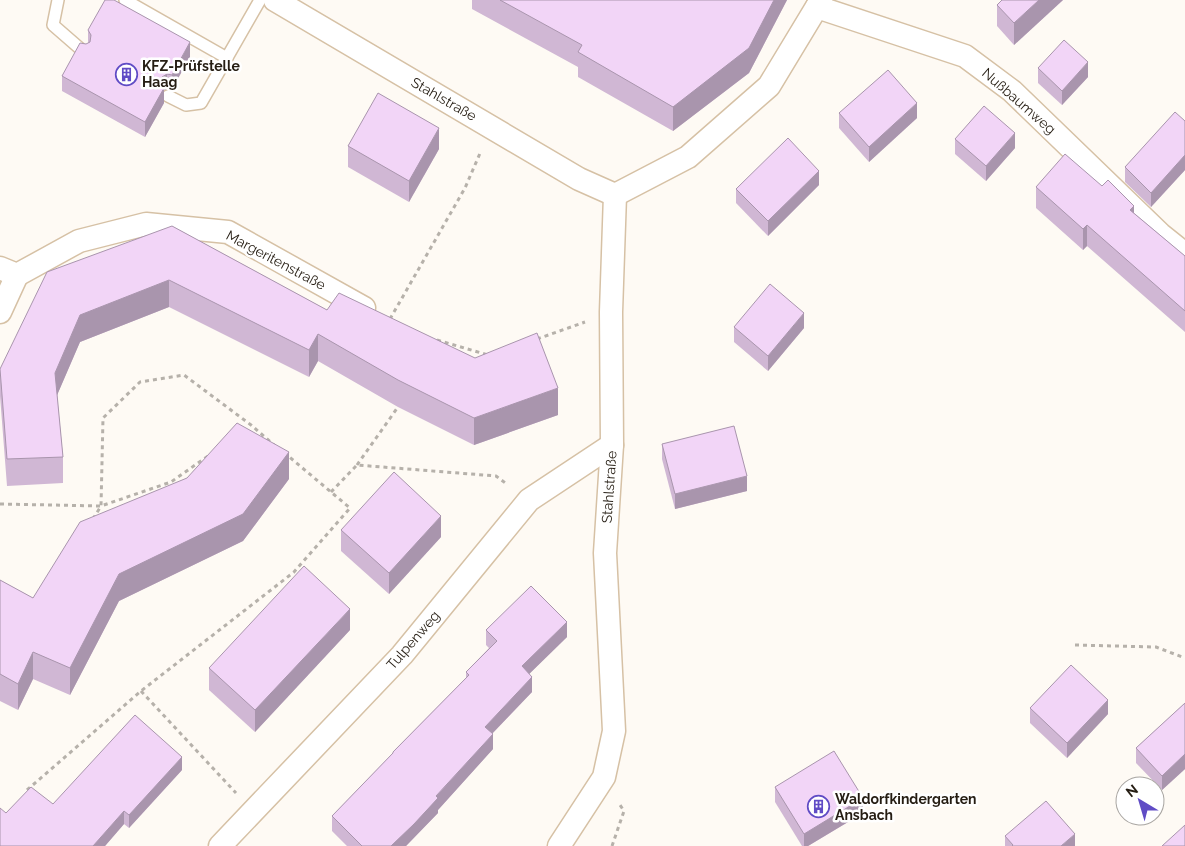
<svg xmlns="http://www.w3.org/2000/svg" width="1185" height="846" viewBox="0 0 1185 846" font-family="Raleway,sans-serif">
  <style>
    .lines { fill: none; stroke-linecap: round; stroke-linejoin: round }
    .service-casing { stroke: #d6c1a5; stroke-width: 14 }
    .minor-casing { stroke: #d6c1a5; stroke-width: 25 }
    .path { stroke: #b6b1aa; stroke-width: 3; stroke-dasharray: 4 4; stroke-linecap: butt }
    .service { stroke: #fff; stroke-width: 11 }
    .minor { stroke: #fff; stroke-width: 22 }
    .wall { fill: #d0b7d4 }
    .shaded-wall { fill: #a995ad }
    .building { fill: #f2d5f7; stroke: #a995ad }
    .labels { text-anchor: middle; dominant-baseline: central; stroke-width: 5; stroke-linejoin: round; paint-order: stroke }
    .poi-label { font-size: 14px; font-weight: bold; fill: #251d13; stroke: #fff; text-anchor: start }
    .street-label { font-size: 14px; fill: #251d13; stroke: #fff }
  </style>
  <rect width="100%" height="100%" fill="#fefaf4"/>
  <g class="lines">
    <defs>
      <g id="service">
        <polyline points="58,0 53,25 84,52"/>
        <polyline points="125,0 227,58"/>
        <polyline points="168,96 186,105 201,103 260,0"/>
      </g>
      <g id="minor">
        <polyline points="275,0 579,179 615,195 688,157 769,86 821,0"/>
        <polyline points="817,7 965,56 1012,91 1160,234 1185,254"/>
        <polyline points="0,268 17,275 79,241 146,224 228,232 364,308"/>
        <polyline points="0,312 17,275"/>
        <polyline points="220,846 402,655 529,500 612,445"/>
        <polyline points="559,846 604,777 614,731 605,553 612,445 611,312 615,195"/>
      </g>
    </defs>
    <use href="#service" class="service-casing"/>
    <use href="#minor" class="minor-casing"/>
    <g class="path">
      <polyline points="390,319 465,188 481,151"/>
      <polyline points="537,339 585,322"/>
      <polyline points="437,340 488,355"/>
      <polyline points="357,465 398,407"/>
      <polyline points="331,492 357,465 496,476 508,485"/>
      <polyline points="0,504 101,506 171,482 208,456"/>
      <polyline points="93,519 101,506 103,418 140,382 184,375 251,425 274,445"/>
      <polyline points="1075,645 1156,647 1185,658"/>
      <polyline points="141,691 236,793"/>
      <polyline points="27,790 141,691 294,572 350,508 287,455"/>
      <polyline points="612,846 624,811 618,802"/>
    </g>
    <use href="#service" class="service"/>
    <use href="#minor" class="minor"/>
  </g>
  <g class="wall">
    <polygon points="472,0 787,0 749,73 673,131 578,77 578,67 472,9"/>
    <polygon points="1002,0 1063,0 1014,45 997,26 997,5"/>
    <polygon points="88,30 190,57 172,89 167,89 164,90 164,103 145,137 62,91 62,76 88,43"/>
    <polygon points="1038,68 1088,77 1062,105 1038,83"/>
    <polygon points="839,113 917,118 869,162 839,128"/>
    <polygon points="1185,121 1185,170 1151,207 1125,182 1125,167"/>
    <polygon points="955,139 1015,148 986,181 955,154"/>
    <polygon points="348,146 439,149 409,202 348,167"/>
    <polygon points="819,185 768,236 736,203 736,189"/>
    <polygon points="1036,187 1134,213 1185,256 1185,332 1087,246 1083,250 1036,208"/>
    <polygon points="172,226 327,310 558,415 474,445 398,407 318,361 309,377 169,307 80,342 57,395 63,457 63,483 7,486 0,396 0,369"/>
    <polygon points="734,327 804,328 768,371 734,342"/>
    <polygon points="662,444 747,491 675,509 662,459"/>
    <polygon points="289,479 243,541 119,601 70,695 33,679 18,710 0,701 0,580 33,598"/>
    <polygon points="341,530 441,537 389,594 341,551"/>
    <polygon points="350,630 255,732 209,690 209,668"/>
    <polygon points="486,630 567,637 529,674 532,692 492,734 493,749 438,810 438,813 406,846 347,846 332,831 332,816 393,753 393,752 466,678 466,672 489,648 486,645"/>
    <polygon points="1185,703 1185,769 1162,790 1136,763 1136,748"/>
    <polygon points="1030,708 1108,714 1067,758 1030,723"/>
    <polygon points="182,770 129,828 124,824 105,846 0,846 6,813 53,804"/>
    <polygon points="775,787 863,813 808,846 802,846 775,802"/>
    <polygon points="1005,836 1075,846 1005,846"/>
  </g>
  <g class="shaded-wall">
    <polygon points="774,0 787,0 749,73 673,131 673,107"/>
    <polygon points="1039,0 1063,0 1014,45 1014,23"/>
    <polygon points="190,42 190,57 172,89 172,75"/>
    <polygon points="1088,62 1088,77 1062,105 1062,91"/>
    <polygon points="167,74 167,89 164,90 164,103 145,137 145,122 161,82 162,77"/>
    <polygon points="917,103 917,118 869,162 869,147"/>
    <polygon points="439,128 439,149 409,202 409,181"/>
    <polygon points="1015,133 1015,148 986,181 986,166"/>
    <polygon points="1185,155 1185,170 1151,207 1151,193"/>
    <polygon points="819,171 819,185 768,236 768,221"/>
    <polygon points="1134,206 1134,227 1130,210"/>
    <polygon points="1087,225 1087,246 1083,250 1083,229"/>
    <polygon points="169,280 169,307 80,342 55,400 55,373 80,315"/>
    <polygon points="804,313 804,328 768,371 768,356"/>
    <polygon points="318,334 318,361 309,377 309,350"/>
    <polygon points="558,388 558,415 474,445 474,418"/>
    <polygon points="289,452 289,479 243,541 119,601 70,695 70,668 119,574"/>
    <polygon points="747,476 747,491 675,509 675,494"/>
    <polygon points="441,516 441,537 389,594 389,573"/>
    <polygon points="350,609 350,630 255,732 255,710"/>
    <polygon points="567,622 567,637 522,681 522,666"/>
    <polygon points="33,652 33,679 18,710 18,684"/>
    <polygon points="532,677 532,692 485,741 485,727"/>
    <polygon points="1108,700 1108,714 1067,758 1067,743"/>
    <polygon points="493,734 493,749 438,810 438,813 406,846 391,846"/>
    <polygon points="1185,754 1185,769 1162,790 1162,776"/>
    <polygon points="182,757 182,770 129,828 129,815"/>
    <polygon points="863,798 863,813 808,846 804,846 804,834"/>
    <polygon points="124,811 124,824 105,846 93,846"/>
    <polygon points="1075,834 1075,846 1061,846"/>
  </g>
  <g class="building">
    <polygon points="105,0 114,0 190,42 172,75 167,74 162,77 161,82 164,88 145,122 62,76 80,43 86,44 90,42 91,35 88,30"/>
    <polygon points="500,0 774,0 749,48 673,107 578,52 582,45"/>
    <polygon points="1002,0 1039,0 1014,23 997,5"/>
    <polygon points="1064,40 1088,62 1062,91 1038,68"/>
    <polygon points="888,70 917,103 869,147 839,113"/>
    <polygon points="378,93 439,128 409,181 348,146"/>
    <polygon points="984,106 1015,133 986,166 955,139"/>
    <polygon points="1175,112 1185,121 1185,155 1151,193 1125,167"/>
    <polygon points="788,138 819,171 768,221 736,189"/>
    <polygon points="1065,154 1102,186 1108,180 1134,206 1130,210 1185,256 1185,311 1087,225 1083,229 1036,187"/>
    <polygon points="172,226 327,310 339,293 475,358 537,333 558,388 474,418 398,380 318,334 309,350 169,280 80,315 55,373 63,457 7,459 0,369 47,272"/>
    <polygon points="770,284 804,313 768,356 734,327"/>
    <polygon points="237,423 289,452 243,514 119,574 70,668 33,652 18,684 0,674 0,580 33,598 80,522 187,478"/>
    <polygon points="734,426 747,476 675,494 662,444"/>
    <polygon points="394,472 441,516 389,573 341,530"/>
    <polygon points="304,566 350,609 255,710 209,668"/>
    <polygon points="531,586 567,622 522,666 532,677 485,727 493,734 436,796 438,798 414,824 391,846 362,846 332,816 393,753 393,752 469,675 466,672 497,641 486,630"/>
    <polygon points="1071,665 1108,700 1067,743 1030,708"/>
    <polygon points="1185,703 1185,754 1162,776 1136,748"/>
    <polygon points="135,715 182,757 129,815 124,811 93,846 0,846 0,808 6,813 31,787 53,804"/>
    <polygon points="834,751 863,798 804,834 775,787"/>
    <polygon points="1046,801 1075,834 1061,846 1012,846 1013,845 1005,836"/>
    <polygon points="1185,825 1185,846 1162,846"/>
  </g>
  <defs>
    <symbol id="building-ring" viewBox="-11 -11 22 22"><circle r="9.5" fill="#fff" stroke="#604cc5" stroke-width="1.5"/><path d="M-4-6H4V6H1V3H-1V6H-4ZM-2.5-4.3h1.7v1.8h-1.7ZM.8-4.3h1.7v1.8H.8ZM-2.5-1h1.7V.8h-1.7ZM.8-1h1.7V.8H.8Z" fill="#604cc5"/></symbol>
  </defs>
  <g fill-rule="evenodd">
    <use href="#building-ring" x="114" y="62" width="25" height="25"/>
    <use href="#building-ring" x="806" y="794" width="25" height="25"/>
  </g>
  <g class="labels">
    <g class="poi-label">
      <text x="142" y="66">KFZ-Prüfstelle<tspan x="142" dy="16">Haag</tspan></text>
      <text x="835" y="799">Waldorfkindergarten<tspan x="835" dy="16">Ansbach</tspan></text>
    </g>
    <g class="street-label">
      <text transform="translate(444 99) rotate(30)">Stahlstraße</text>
      <text transform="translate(1019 101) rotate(41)">Nußbaumweg</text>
      <text transform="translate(276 260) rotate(28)">Margeritenstraße</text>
      <text transform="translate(609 487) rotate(-86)">Stahlstraße</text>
      <text transform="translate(413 640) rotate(-49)">Tulpenweg</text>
    </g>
  </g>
  <g transform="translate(1140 801) rotate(322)"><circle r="24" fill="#ffffff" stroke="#a8a5a1"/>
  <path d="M0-4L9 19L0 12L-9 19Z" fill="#604cc5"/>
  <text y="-8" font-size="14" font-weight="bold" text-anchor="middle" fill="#251d13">N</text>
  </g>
</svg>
